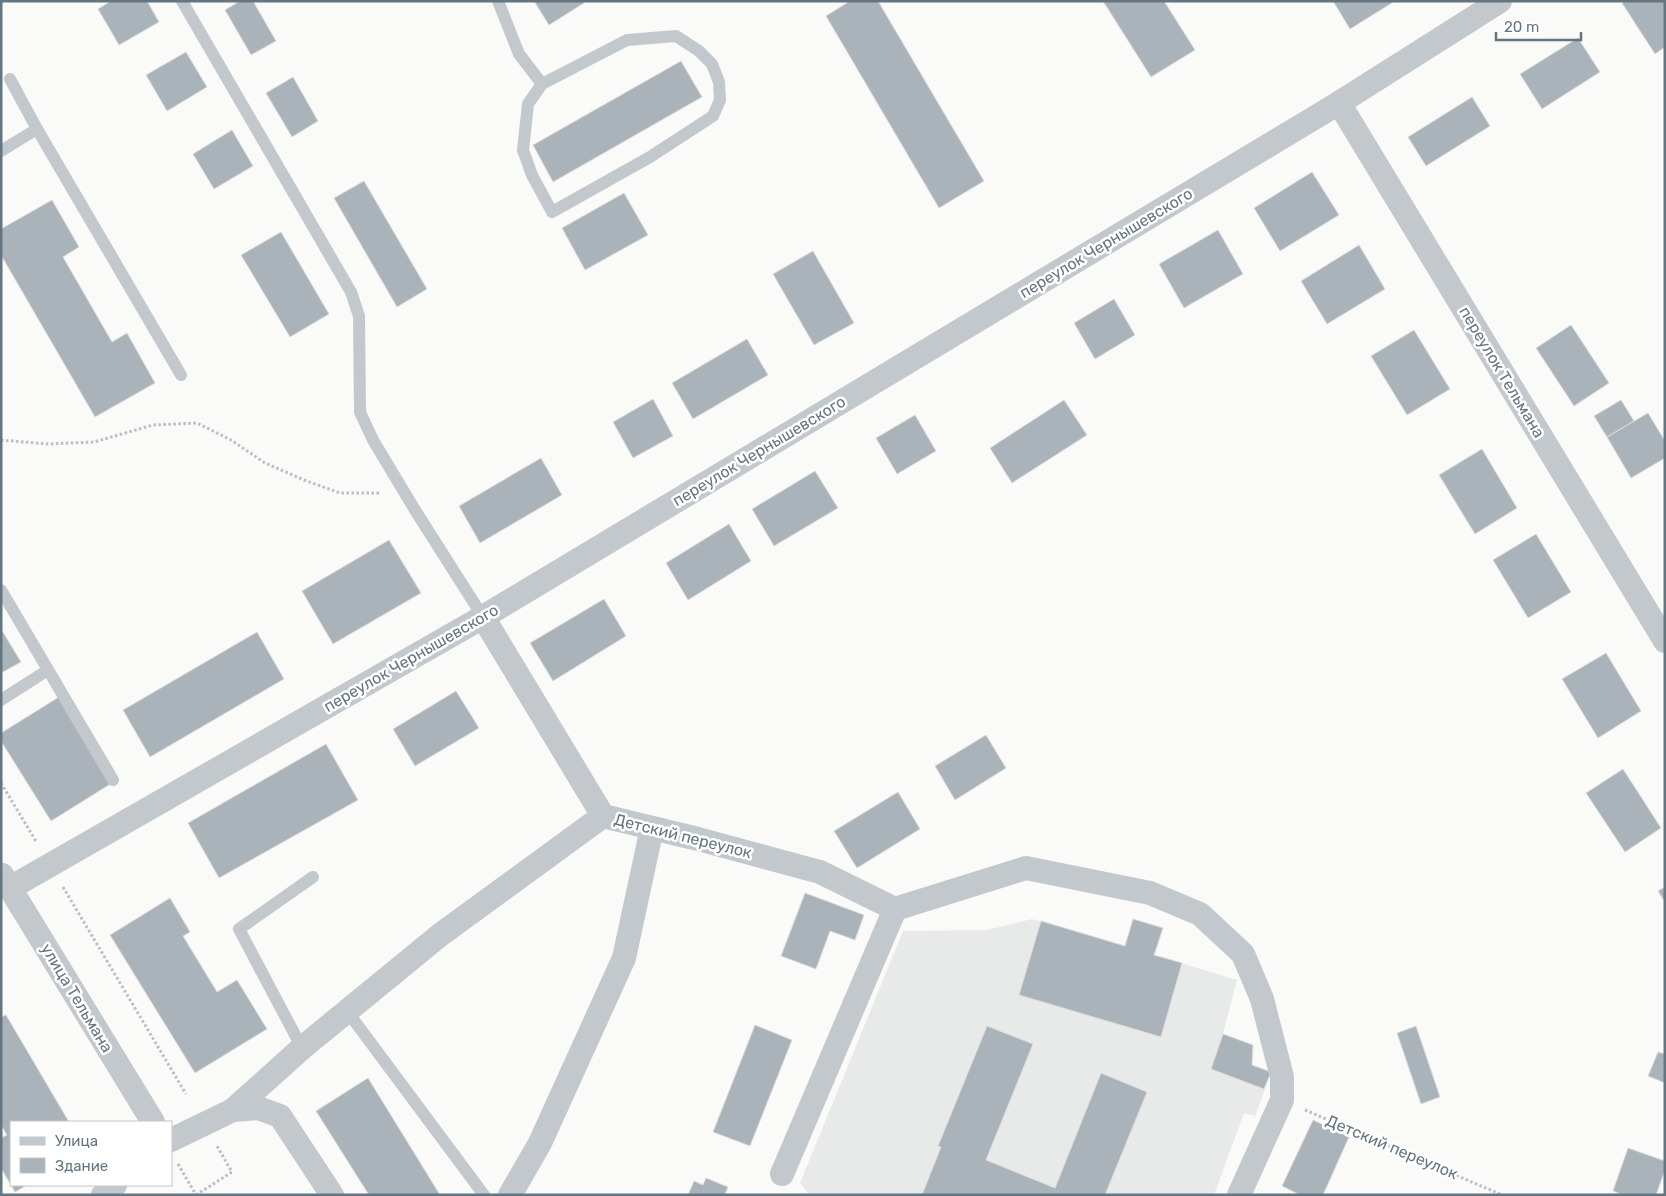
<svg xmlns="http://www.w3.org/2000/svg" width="1666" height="1196" viewBox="0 0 1666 1196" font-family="Rubik,sans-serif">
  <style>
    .built { fill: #e8e9e9 }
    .building { fill: #aab3b9; stroke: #dcdcda }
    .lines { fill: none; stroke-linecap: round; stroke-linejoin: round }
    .path { stroke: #bbbfc2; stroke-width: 3; stroke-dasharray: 2.5 2.5; stroke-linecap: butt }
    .service { stroke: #c3c8cc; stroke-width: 12 }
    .minor { stroke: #c3c8cc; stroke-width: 24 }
    .labels { text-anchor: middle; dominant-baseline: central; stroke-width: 5; stroke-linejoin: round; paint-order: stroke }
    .street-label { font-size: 16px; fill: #657683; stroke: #fff }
  </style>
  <rect width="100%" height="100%" fill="#fafaf8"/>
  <polygon class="built" points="1032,919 1125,946 1133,919 1163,928 1155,955 1237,980 1223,1034 1253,1045 1252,1065 1271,1072 1255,1116 1244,1113 1214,1195 809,1195 800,1183 903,931 987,930"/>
  <g class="building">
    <polygon points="111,1 147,1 159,22 119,45 98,9"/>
    <polygon points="240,1 253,1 276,41 251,55 225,10"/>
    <polygon points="534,1 583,1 584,3 549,25"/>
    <polygon points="850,1 878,1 984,181 939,208 826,16"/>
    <polygon points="1103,1 1164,1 1195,50 1151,77"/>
    <polygon points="1333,1 1395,1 1350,29"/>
    <polygon points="1625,1 1665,1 1665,47 1655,54 1622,3"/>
    <polygon points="1578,38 1600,72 1542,109 1520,74"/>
    <polygon points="186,52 207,87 167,111 146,75"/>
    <polygon points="681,61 702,97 553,182 533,145"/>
    <polygon points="293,77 318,121 292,137 266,93"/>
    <polygon points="1472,97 1490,126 1426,166 1408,137"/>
    <polygon points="232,130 253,166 214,189 193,154"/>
    <polygon points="1312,172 1339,215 1280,251 1254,208"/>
    <polygon points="364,181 427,289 397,307 334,198"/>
    <polygon points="624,193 648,235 585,270 562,228"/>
    <polygon points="52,200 79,247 63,257 112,342 127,333 155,383 95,417 1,255 1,229"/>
    <polygon points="1218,230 1243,274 1184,308 1159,264"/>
    <polygon points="281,232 329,314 290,337 241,255"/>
    <polygon points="1359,245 1385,289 1327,324 1301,281"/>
    <polygon points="813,251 854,323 814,345 773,274"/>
    <polygon points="1114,299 1135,335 1095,359 1074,323"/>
    <polygon points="1571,325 1609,383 1574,406 1536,348"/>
    <polygon points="1414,330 1450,389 1407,415 1371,356"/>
    <polygon points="747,339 768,375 693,419 672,383"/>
    <polygon points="653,399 673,436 633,458 613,422"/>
    <polygon points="1064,400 1087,435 1012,483 990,448"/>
    <polygon points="1621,400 1634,421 1607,437 1594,416"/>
    <polygon points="1648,413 1665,441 1665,458 1631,478 1607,437"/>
    <polygon points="915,415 936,451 897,474 876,438"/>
    <polygon points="1482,449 1517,508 1475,534 1439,475"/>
    <polygon points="541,458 562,495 480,543 459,506"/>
    <polygon points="815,471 838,508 774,546 752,509"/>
    <polygon points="729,524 751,561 688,600 666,563"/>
    <polygon points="1536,534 1571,592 1528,618 1493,560"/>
    <polygon points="389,540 421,593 333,644 302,591"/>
    <polygon points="604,599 626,636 553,681 530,643"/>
    <polygon points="1,629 21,662 1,673"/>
    <polygon points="257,632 284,679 150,757 123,710"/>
    <polygon points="1606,653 1641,711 1598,738 1562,679"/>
    <polygon points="456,691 479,728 415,766 393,729"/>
    <polygon points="59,697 112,783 51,821 1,741 1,733"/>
    <polygon points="986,735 1006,768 955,800 935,766"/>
    <polygon points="326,744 358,800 219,878 188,823"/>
    <polygon points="1623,769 1661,828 1625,852 1586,793"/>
    <polygon points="898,792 920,829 857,868 834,831"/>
    <polygon points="1665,887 1665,902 1658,891"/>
    <polygon points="805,893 864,915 855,940 830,931 816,969 781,956"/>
    <polygon points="170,898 190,932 183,936 217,992 237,980 267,1029 195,1073 110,935"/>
    <polygon points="1133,919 1163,928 1154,955 1182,963 1161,1037 1019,995 1041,921 1125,946"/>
    <polygon points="6,1015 69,1122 11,1122 11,1185 27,1185 15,1192 1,1168 1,1138 7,1135 1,1125 1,1017"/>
    <polygon points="755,1025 792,1040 750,1146 713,1132"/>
    <polygon points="987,1026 1033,1044 986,1160 1055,1188 1101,1073 1147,1092 1105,1195 922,1195 941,1147 938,1146"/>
    <polygon points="1416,1026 1440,1097 1421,1104 1397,1033"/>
    <polygon points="1223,1034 1253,1045 1252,1065 1271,1072 1264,1089 1211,1069"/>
    <polygon points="1658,1052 1665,1054 1665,1083 1648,1076"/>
    <polygon points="368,1078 440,1195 369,1195 316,1111"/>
    <polygon points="1313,1120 1349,1137 1323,1195 1300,1195 1282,1186"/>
    <polygon points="1628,1148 1665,1161 1665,1170 1656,1195 1623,1195 1613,1191"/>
    <polygon points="706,1178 728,1187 725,1194 728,1195 688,1195 694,1181 703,1185"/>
  </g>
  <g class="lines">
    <g class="path">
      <polyline points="1,440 48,444 94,442 153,425 197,423 231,440 265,463 304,480 340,493 381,493"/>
      <polyline points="1,783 37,843"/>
      <polyline points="63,887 186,1094"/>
      <polyline points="1305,1110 1502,1195"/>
      <polyline points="178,1164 196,1195"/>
      <polyline points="196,1195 232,1172 217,1146"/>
    </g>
    <g class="service">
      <polyline points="182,1 351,292 359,316 360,412 373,440 415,510 483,617"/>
      <polyline points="498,1 519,54 542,84"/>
      <polygon points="676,36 699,51 712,64 719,82 720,100 713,116 650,157 552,212 532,175 523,150 528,104 542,84 627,40"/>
      <polyline points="10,79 37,129"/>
      <polyline points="1,151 37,129 181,375"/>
      <polyline points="1,590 113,780"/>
      <polyline points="1,700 48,670"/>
      <polyline points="347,1011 484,1195"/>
      <polyline points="302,1048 239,929 313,877"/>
    </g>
    <g class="minor">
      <polyline points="1339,103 1665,641"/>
      <polyline points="483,617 603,816 698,839 820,872 895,909 1026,868 1150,893 1200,914 1243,954 1262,999 1282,1077 1282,1100 1239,1195"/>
      <polyline points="2,875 153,1122"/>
      <polyline points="10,888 483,617 1339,103 1500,1"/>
      <polyline points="233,1110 302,1048 440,935 603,816"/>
      <polyline points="171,1140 233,1110 258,1108 280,1116 332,1195"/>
      <polyline points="782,1174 895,909"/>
      <polyline points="103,1195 115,1185"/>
      <polyline points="510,1195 540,1143 624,958 652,828"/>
    </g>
  </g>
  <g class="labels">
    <g class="street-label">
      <text transform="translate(1106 243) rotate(-31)">переулок Чернышевского</text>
      <text transform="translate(1502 372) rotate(59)">переулок Тельмана</text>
      <text transform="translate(759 451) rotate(-31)">переулок Чернышевского</text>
      <text transform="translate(411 658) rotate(-30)">переулок Чернышевского</text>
      <text transform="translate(683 836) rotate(14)">Детский переулок</text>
      <text transform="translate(77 998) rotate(59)">улица Тельмана</text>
      <text transform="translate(1392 1147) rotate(23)">Детский переулок</text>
    </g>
  </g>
  <rect width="1666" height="1196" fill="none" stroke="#657683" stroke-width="5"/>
  <rect x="10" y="1121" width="162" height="65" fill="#ffffff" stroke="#c1c8cd"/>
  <rect x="20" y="1137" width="25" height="8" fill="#c3c8cc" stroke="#c1c8cd"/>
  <text x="55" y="1146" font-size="15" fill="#657683">Улица</text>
  <rect x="20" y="1158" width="25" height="15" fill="#aab3b9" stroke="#c1c8cd"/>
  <text x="55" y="1171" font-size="15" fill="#657683">Здание</text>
  <path d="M1496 32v8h85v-8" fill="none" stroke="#657683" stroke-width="2.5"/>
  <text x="1504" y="32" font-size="15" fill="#657683" stroke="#ffffff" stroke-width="4" paint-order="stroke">20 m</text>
</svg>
